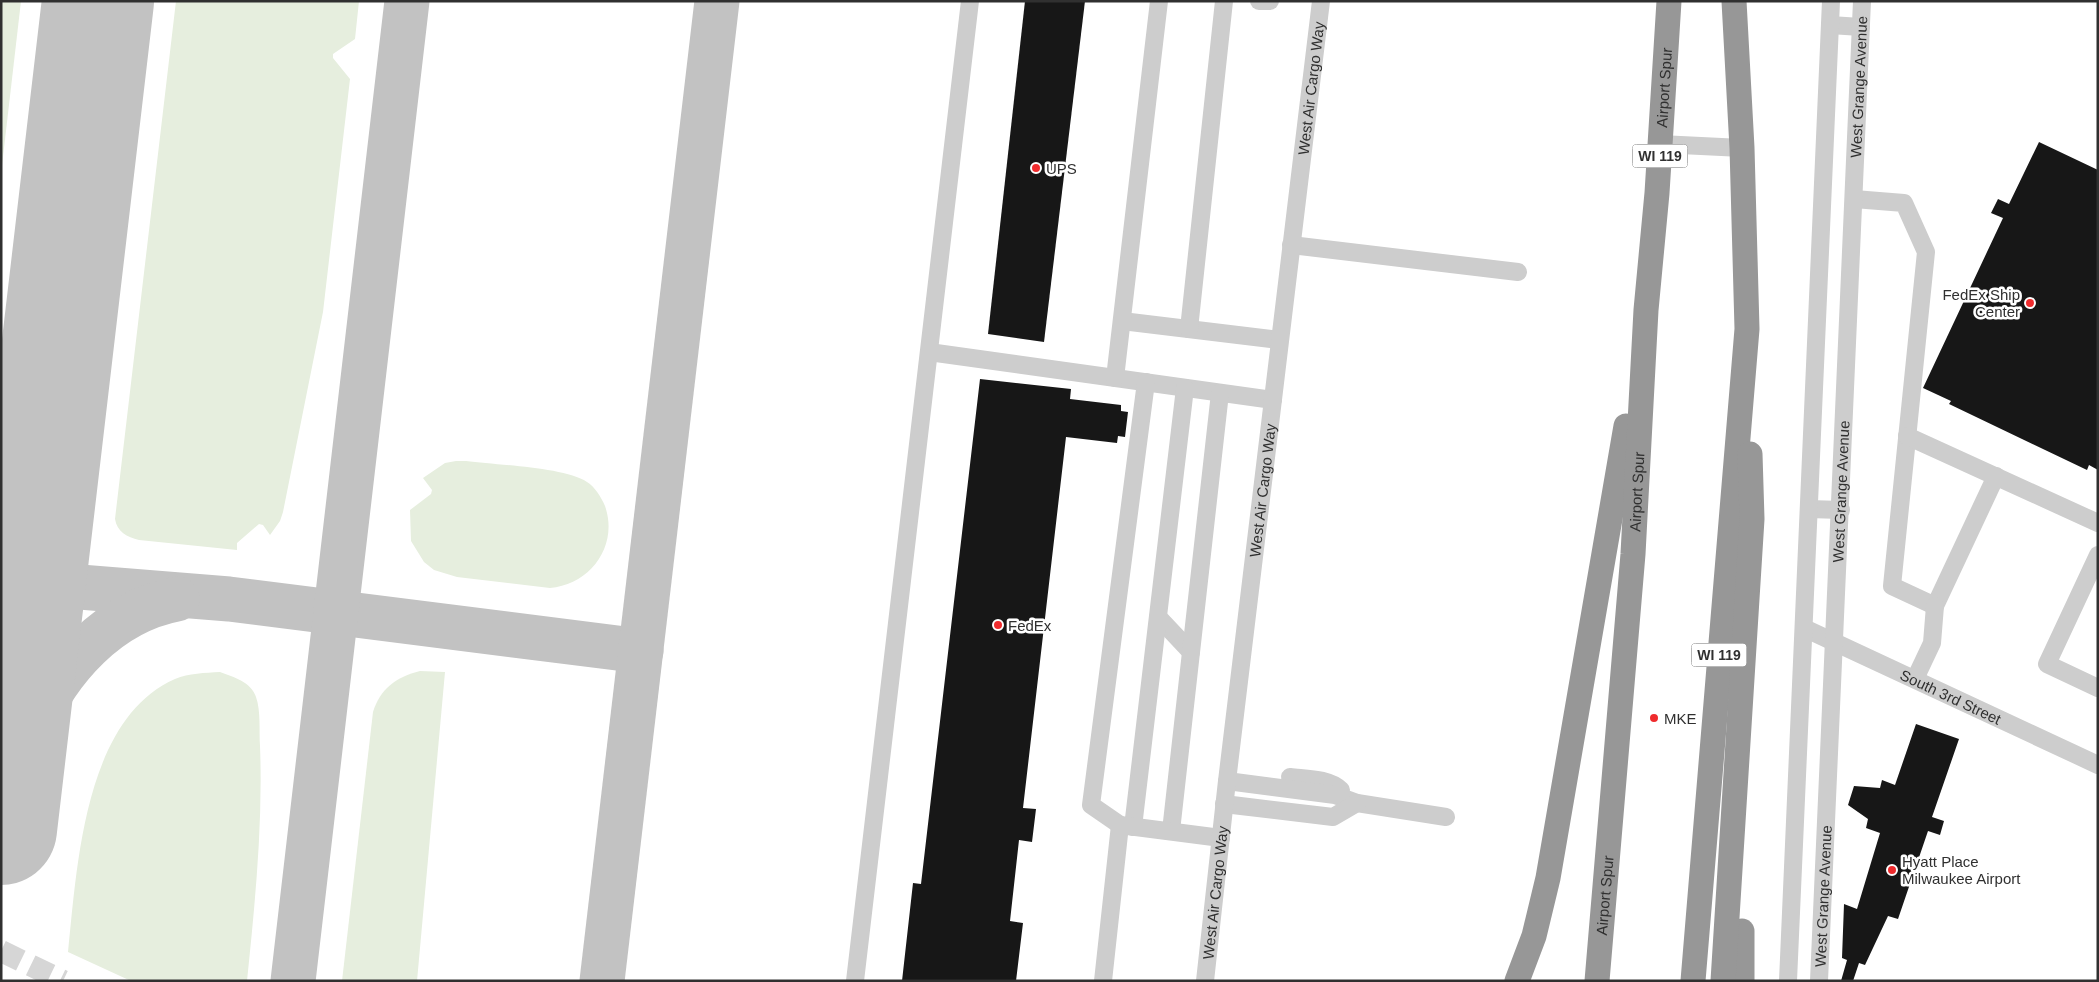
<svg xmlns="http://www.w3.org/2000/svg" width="2099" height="982" viewBox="0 0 2099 982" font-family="Helvetica,sans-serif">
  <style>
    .green { fill: #e6eede }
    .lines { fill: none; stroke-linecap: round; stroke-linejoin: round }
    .taxiway { stroke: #c2c2c2; stroke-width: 45 }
    .runway { stroke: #c2c2c2; stroke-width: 112 }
    .building { fill: #171717 }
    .major-tunnel { stroke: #d6d6d6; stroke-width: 22; stroke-dasharray: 22 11; stroke-linecap: butt }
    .minor { stroke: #cdcdcd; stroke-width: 18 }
    .highway { stroke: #979797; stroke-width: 25 }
    .poi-dot { fill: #ef2b2d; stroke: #fff; stroke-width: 2 }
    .labels { text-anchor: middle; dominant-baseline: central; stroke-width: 5; stroke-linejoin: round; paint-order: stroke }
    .shield { fill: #fff; stroke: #6e6e6e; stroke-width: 1 }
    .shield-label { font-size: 14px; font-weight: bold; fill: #303030 }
    .street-label { font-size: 15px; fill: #303030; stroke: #fff }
    .poi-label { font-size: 15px; fill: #303030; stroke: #fff; text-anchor: start }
  </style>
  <rect width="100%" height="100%" fill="#fff"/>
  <g class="green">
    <polygon points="1,1 21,1 1,174"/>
    <path d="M176,1H359L355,39L333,54V58L350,79L323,312L283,512L280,521L270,535L263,525L259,524L237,543V550L139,540C127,537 117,532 115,519Z"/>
    <path d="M456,461H466C496,465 564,467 587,482C595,487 601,497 605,506C619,546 590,585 550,588L457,577L434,570L424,562L411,541L410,510L431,494L432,490L423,478L445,463Z"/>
    <path d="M420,671L445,672L417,981H342L373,712C380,689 396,677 420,671Z"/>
    <path d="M220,672C234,677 251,682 256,697C261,711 259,731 260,746C263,824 255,903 247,981H131L68,952C77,867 84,719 175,679C189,673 205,673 220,672Z"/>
  </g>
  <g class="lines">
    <g class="taxiway">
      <polyline points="30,583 229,599 641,651"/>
      <path d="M1,860C6,817 14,772 31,731C58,669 108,612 177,599"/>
      <polyline points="293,981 407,1"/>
      <polyline points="602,981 717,1"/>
    </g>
    <polyline class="runway" points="1,829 98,1"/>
  </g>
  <g class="building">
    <polygon points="1025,1 1085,1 1044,342 988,334"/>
    <polygon points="2039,142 2098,170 2098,470 2089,465 2087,470 1949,404 1951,401 1923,388 2003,218 1991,213 1998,199 2009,204"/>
    <polygon points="980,379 1071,389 1070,399 1121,405 1121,411 1128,412 1125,437 1118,436 1117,443 1066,437 1023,808 1036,809 1032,842 1019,840 1010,921 1023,923 1016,981 902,981 913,883 921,884"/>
    <polygon points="1916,724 1959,739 1932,817 1944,821 1940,835 1928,831 1898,919 1888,916 1865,965 1859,963 1853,981 1841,981 1847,960 1842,958 1844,904 1857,909 1880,833 1866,828 1868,819 1848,805 1854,786 1880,788 1882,780 1895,785"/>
  </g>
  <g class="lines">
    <polyline class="major-tunnel" points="1,951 63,981"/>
    <g class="minor">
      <polyline points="1259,1 1270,1"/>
      <polyline points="1830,25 1861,27"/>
      <polyline points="1660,144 1742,148"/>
      <polyline points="1854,199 1904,203 1926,252 1892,586 1935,606 1996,476"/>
      <polyline points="1291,245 1518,272"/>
      <polyline points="1122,321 1279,340"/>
      <polyline points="1189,329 1224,1"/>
      <polyline points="929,352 1273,400"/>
      <polyline points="1115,378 1159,1"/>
      <polyline points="1907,436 2098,523"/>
      <polyline points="1809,509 1841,510"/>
      <polyline points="2098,555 2047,664 2098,688"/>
      <polyline points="1158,617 1191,652"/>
      <path id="s1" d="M1804,628L2098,765"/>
      <polyline points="1915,679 1932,643 1935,606"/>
      <path d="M1290,777C1307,779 1328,778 1341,790"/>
      <polyline points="1227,781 1335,795 1357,803 1446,817"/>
      <polyline points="1224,804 1333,817 1357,803"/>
      <polyline points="1120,825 1091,805 1146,382"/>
      <polyline points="1133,827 1185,388"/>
      <polyline points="1171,831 1220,393"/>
      <polyline points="855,981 970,1"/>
      <polyline points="1103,981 1120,825 1221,838"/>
      <path id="s2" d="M1205,981L1227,781L1321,1"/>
      <polyline points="1788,981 1831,1"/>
      <path id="s3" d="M1819,981L1862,1"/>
    </g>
    <g class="highway">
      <polyline points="1742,931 1742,981"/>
      <polyline points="1517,981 1534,936 1548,878 1626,426"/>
      <path id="s4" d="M1597,981L1633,554L1646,310L1657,193L1669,1"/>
      <polyline points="1693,981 1747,329 1742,148 1734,1"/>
      <polyline points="1723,981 1752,519 1750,454"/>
    </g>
  </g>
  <g class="poi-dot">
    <circle cx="1036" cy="168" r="5"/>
    <circle cx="2030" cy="303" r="5"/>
    <circle cx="998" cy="625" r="5"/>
    <circle cx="1654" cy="718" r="5"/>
    <circle cx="1892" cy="870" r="5"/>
  </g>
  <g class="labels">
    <g class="shield">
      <rect x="1632.5" y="144.5" width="55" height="23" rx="4"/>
      <rect x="1691.5" y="643.5" width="55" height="23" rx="4"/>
    </g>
    <g class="shield-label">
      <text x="1660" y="156">WI 119</text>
      <text x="1719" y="655">WI 119</text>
    </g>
    <g class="street-label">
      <text stroke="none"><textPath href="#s3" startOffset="895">West Grange Avenue</textPath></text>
      <text stroke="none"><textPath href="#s4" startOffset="896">Airport Spur</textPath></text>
      <text stroke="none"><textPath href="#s2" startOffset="899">West Air Cargo Way</textPath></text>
      <text stroke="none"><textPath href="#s2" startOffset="494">West Air Cargo Way</textPath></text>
      <text stroke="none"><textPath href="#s4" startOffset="491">Airport Spur</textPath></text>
      <text stroke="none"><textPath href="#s3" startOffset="490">West Grange Avenue</textPath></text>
      <text stroke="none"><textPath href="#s1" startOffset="162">South 3rd Street</textPath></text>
      <text stroke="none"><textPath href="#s2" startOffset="89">West Air Cargo Way</textPath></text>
      <text stroke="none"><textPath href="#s4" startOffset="86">Airport Spur</textPath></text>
      <text stroke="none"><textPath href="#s3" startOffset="85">West Grange Avenue</textPath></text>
    </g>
    <g class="poi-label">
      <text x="1046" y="168">UPS</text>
      <text x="2020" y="294" text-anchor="end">FedEx Ship<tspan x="2020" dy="17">Center</tspan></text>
      <text x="1008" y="625">FedEx</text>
      <text x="1664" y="718">MKE</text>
      <text x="1902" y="861">Hyatt Place<tspan x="1902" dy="17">Milwaukee Airport</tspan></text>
    </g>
  </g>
  <rect width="2099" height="982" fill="none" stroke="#303030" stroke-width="5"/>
</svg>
